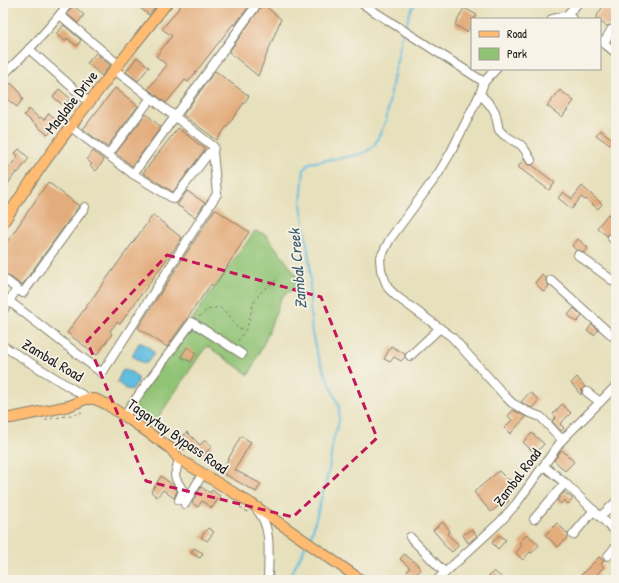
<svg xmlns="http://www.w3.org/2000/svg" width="619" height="583" viewBox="0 0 619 583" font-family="'Patrick Hand',sans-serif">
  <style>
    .green { fill: #90c374; stroke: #567048 }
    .water { fill: #62bde0; stroke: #3f6c7e }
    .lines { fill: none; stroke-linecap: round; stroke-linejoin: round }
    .stream { stroke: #62bde0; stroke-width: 2 }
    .building { fill: #e3ac7b }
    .minor-casing { stroke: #827e6c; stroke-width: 10 }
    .major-casing { stroke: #827e6c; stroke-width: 12 }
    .path { stroke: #827e6c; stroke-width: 1; stroke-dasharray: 3 3; stroke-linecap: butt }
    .minor { stroke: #fff; stroke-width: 8 }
    .major { stroke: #ffbb71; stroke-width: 10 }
    .marked { fill: none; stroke: #c2185b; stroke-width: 3; stroke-dasharray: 8 5; stroke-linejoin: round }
    .labels { text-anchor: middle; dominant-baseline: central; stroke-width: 3.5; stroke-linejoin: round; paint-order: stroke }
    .street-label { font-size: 15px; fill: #1c1c1c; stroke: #f7f3e8 }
    .water-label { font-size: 16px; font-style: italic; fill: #385c6a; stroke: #f7f3e8 }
  </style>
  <rect width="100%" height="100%" fill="#f7f3e8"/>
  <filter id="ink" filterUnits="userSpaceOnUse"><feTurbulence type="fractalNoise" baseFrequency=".025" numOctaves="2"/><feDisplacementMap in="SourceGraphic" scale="8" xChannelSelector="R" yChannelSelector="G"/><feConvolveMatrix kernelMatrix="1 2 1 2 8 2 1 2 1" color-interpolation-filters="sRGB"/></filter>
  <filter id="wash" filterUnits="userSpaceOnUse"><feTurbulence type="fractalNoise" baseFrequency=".012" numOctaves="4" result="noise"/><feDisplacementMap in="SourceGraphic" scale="16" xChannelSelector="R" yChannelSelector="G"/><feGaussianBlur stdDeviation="0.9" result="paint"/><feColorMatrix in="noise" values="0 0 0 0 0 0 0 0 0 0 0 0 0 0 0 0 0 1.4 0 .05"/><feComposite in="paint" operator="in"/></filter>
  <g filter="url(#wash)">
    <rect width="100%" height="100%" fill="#e7e0bc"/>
    <polygon class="green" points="255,231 265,234 283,257 296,275 296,288 287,293 281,298 267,336 249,375 207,346 200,355 153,425 131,410 207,297"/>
    <g class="water">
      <path d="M139,343C145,343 152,349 154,354L147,363H143L133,357V354Z"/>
      <polygon points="125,370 133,373 138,378 138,382 132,390 126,389 117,382 122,371"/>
    </g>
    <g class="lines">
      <g class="stream">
        <polyline points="405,29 411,10 416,3"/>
        <polyline points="309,539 312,533 329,470 333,441 339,421 339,406 317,354 312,334 310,304 310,265 301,204 304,169 309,163 352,156 366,152 374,146 386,121 394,74 403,33"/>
        <polyline points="288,580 306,545"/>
      </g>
    </g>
    <g id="blocks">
      <g class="building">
        <polygon points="134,3 159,3 149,15"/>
        <polygon points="183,3 251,3 235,25 233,24 188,82 185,80 166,103 148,89 167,65 156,56 172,36 162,29"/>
        <polygon points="605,3 608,3 616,9 616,28 611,25 607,26 600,22 600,19 595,19"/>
        <polygon points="263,4 281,19 258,76 229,52"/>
        <polygon points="73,5 84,15 78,23 67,14"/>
        <polygon points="464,8 477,15 474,19 472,19 472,23 467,32 455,25"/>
        <polygon points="64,25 81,40 77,46 67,38 65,41 56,34"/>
        <polygon points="96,53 110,65 102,76 87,63"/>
        <polygon points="137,57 149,67 138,81 126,72"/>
        <polygon points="215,71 249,96 217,140 183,115"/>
        <polygon points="11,83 18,90 23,99 17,107 3,96 3,93"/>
        <polygon points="115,88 138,106 107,147 83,129"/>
        <polygon points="59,89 70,98 64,106 53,97"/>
        <polygon points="560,90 574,101 562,117 547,106"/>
        <polygon points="29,109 39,118 41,117 44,120 49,113 55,119 51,126 54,128 48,135 24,115"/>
        <polygon points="146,114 161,127 132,166 116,153"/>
        <polygon points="178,128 205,149 173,192 143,173"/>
        <polygon points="600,130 614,140 610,145 596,135"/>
        <polygon points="19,149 29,158 18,173 16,172 3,191 3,167 7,170 18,156 15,153"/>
        <polygon points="93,151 104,160 96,171 90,166 92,164 87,160"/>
        <polygon points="524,159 528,165 532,165 555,183 549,190 518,167"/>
        <polygon points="48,182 79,206 22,285 6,274 3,273 3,248"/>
        <polygon points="582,186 602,204 598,209 586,199 585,200 581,197 572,209 558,198 563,192 572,199"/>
        <polygon points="187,191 205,203 195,217 177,205"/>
        <polygon points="215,209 249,232 214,287 211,284 167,347 138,328"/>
        <polygon points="608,214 616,219 616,232 613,229 607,236 597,228"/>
        <polygon points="153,215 182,238 120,324 117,322 110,331 112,334 97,355 67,333"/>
        <polygon points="578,239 588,248 584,253 579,250 576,250 572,246"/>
        <polygon points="542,274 546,278 546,282 549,286 544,292 535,283"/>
        <polygon points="574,308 582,316 577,322 568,315"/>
        <polygon points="592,324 598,330 594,335 587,331"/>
        <polygon points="391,346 405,354 405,357 401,361 394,357 390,362 384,359"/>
        <polygon points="187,347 196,353 191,362 181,357"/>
        <polygon points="577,377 585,387 582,389 581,395 571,383"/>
        <polygon points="530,392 539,400 532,408 521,402"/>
        <polygon points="562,404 571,413 560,424 564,428 561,431 552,421 556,417 553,414"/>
        <polygon points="513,410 526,417 510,434 504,428 512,420 508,416"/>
        <polygon points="187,432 200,445 205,440 212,446 203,456 190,443 184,450 177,443"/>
        <polygon points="532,433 544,444 535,454 523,442"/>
        <polygon points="241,436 251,442 235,470 261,484 256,492 221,472"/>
        <polygon points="562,450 574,462 565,471 554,460"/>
        <polygon points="499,471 508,480 509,479 518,486 507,498 509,501 503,506 501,504 491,512 474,492"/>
        <polygon points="161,476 174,486 177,491 174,498 163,490 157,497 151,492"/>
        <polygon points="201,487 210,493 212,490 220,496 212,508 202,501 198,507 192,503"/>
        <polygon points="564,492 573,499 568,504 564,500 561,504 557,500"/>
        <polygon points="443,522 450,531 447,534 459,545 452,552 443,544 444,543 433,530"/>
        <polygon points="557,523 568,534 568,537 558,547 545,535"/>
        <polygon points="208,528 214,532 207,541 201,537"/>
        <polygon points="472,529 477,536 468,543 463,535"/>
        <polygon points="527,534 539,545 532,553 530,552 523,560 516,553 522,545 519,543"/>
        <polygon points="499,535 506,540 498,549 492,543"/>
        <polygon points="194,548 203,553 200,558 191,553"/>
        <polygon points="404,554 416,563 421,570 412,577 407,571 410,568 400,559"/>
        <polygon points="599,557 604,561 601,564 604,567 597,574 599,576 595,580 591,580 588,577 585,580 576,580"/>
        <polygon points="494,571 504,580 491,580 488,577"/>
      </g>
    </g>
  </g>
  <g filter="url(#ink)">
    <use href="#blocks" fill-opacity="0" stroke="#827e6c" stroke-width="1"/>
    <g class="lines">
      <defs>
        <g id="minor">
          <polyline points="361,3 484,82 496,69"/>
          <polyline points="60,15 119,65"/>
          <polyline points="567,15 578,3"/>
          <polyline points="552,19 567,15 573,19"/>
          <polyline points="600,40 616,53"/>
          <polyline points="604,43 611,30"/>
          <polyline points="29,49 90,103"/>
          <polyline points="115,70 214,147 213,152"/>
          <path d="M3,75C26,53 49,30 68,4"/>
          <polyline points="484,82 480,94 451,152 438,174 390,239 380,259 381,270 388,288 396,296 452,337 506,397 512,403 528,412 541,417 562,440"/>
          <polyline points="480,94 492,107 495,112 499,130 504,135 521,145 525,150 531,160"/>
          <polyline points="108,155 151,98"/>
          <polyline points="133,174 258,3"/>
          <polyline points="612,238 616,241"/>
          <polyline points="578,255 616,283"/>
          <polyline points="3,278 17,289 3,310"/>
          <polyline points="551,280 616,339"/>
          <polyline points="17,289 23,293 85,207"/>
          <polyline points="9,301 102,373 217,194 213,152 209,153 174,199 133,174 71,127"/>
          <polyline points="3,346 89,399"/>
          <polyline points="410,356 440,328"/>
          <polyline points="587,392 600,402"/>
          <polyline points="126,417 129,408 192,322 242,354"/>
          <polyline points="544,466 565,483 616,532"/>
          <polyline points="179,500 183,491 176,479 175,475 179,459"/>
          <polyline points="185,504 203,473"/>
          <path d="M257,510C273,527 268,558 268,580"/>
          <polyline points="601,516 616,502"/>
          <polyline points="534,519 565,483"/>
          <polyline points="573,535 594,510"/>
          <polyline points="410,537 445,573"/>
          <polyline points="608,556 616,546"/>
          <polyline points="437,580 500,522 516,504 562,440 616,386"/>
        </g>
        <g id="major">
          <path d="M3,223C52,146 111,75 167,3"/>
          <polyline points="3,418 11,418 69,406 86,399 95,399 106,404 126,417 170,448 179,459 252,504 361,580"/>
        </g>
      </defs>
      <use href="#minor" class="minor-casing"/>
      <use href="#major" class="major-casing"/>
      <g class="path">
        <polyline points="199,317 207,310 219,307 229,315 238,329 246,328"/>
        <polyline points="238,341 247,328 253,304 260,293 277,279"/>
        <polyline points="45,420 81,413 81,411"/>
        <polyline points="235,504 249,513"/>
        <polyline points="368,576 375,580"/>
      </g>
      <use href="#minor" class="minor"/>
      <use href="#major" class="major"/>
    </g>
  </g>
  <path class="marked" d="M167,255L321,297L377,438L293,517L146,481L87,341Z"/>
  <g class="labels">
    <g class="street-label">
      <text transform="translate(71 102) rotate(-52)">Maglabe Drive</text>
      <text transform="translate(53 360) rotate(31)">Zambal Road</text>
      <text transform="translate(178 436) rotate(35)">Tagaytay Bypass Road</text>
      <text transform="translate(517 477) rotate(-53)">Zambal Road</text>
    </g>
    <g class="water-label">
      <text transform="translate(297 269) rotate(-95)">Zambal Creek</text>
    </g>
  </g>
  <rect width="619" height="583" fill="none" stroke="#f7f3e8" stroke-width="16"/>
  <rect x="471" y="18" width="130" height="52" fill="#f7f3e8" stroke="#9f9d96"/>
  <rect x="479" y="31" width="20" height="6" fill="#ffbb71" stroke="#9f9d96"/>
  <text x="507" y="38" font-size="12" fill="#1c1c1c">Road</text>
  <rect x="479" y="48" width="20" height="12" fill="#90c374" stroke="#9f9d96"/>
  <text x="507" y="58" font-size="12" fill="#1c1c1c">Park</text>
</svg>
